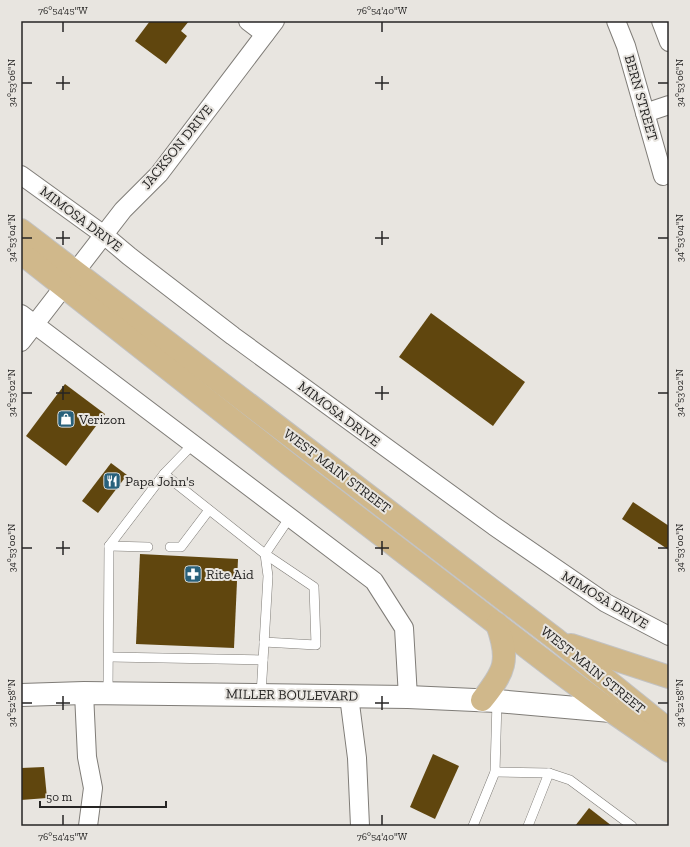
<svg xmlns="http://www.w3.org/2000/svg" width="690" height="847" viewBox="0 0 690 847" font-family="'Zilla Slab',serif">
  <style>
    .building { fill: #60460e }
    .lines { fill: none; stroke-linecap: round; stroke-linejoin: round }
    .service-casing { stroke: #7f7c77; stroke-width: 10 }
    .minor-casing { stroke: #7f7c77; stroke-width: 20 }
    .tertiary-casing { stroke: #7f7c77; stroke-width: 24 }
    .primary-casing { stroke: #c2c2c2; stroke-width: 24 }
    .service { stroke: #fff; stroke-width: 9 }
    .minor { stroke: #fff; stroke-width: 18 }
    .tertiary { stroke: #fff; stroke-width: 22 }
    .primary { stroke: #d0b88b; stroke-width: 22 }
    .ticks { fill: none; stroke: #262524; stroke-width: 1.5 }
    .labels { text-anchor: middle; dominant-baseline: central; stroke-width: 4; stroke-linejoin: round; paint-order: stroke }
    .street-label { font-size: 14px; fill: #262524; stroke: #e8e5e0 }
    .poi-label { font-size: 14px; fill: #262524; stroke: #e8e5e0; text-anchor: start }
    .neatline { fill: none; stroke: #262524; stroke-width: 1.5 }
    .ticks-label { font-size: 10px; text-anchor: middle; fill: #262524 }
  </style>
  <rect width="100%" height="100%" fill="#e8e5e0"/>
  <g class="building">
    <polygon points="150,21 189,21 181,31 187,36 166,64 135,41"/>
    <polygon points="431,313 525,382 493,426 399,357"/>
    <polygon points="65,384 105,414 66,466 26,436"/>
    <polygon points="111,463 127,475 98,513 82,501"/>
    <polygon points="633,502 669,526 669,550 622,519"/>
    <polygon points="140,554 238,559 234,648 136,644"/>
    <polygon points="433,754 459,766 435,819 410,807"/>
    <polygon points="44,767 47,798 21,800 21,768"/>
    <polygon points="589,808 612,826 575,826"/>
  </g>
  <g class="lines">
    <defs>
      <g id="service">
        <polyline points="164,474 265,554 314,587 316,645 264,642"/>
        <polyline points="109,546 148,547"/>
        <polyline points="170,547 181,547 209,510"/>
        <polyline points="110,657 263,660"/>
        <polyline points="108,693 109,546 164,474 193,444"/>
        <polyline points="261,695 268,576 265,554 290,517"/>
        <polyline points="495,772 549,773 570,780 632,826"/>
        <polyline points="473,826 495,772 497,701"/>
        <polyline points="528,826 549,773"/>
      </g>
      <g id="minor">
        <polyline points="248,21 265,34"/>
        <polyline points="616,21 626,46 663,176"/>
        <polyline points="661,21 669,42"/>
        <polyline points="645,113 669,105"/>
        <polyline points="21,175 104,235 129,256 233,336 494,526 606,603 669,636"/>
        <polyline points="21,314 374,581 404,628 408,697"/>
        <polyline points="21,342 123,210 159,174 275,21"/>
        <polyline points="84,693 87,757 93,788 88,826"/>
        <polyline points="349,696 357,758 360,826"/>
      </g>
      <polyline id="tertiary" points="21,695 84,693 408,697 497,701 611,711"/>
      <g id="primary">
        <polyline points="21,230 557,640 669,730"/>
        <polyline points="21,253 290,465 555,669 611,711 669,751"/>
        <polyline points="571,645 669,677"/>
        <path d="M482,700C505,671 510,661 497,624"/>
      </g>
    </defs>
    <use href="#service" class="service-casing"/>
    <use href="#minor" class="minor-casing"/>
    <use href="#tertiary" class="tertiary-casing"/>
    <use href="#primary" class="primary-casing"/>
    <use href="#service" class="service"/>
    <use href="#minor" class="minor"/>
    <use href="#tertiary" class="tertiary"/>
    <use href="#primary" class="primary"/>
  </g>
  <path class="ticks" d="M63,22V32M382,22V32M63,76V90M382,76V90M22,83H32M56,83H70M375,83H389M658,83H668M63,231V245M382,231V245M22,238H32M56,238H70M375,238H389M658,238H668M63,386V400M382,386V400M22,393H32M56,393H70M375,393H389M658,393H668M63,541V555M382,541V555M22,548H32M56,548H70M375,548H389M658,548H668M63,696V710M382,696V710M22,703H32M56,703H70M375,703H389M658,703H668M63,815V825M382,815V825"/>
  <defs>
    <symbol id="shop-square" viewBox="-11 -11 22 22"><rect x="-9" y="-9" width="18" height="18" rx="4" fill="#29617b" stroke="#e8e5e0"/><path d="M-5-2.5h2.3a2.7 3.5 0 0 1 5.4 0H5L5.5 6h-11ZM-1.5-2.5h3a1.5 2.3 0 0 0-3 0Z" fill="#fff"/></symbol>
    <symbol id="restaurant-square" viewBox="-11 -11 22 22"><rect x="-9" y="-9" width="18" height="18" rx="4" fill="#29617b" stroke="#e8e5e0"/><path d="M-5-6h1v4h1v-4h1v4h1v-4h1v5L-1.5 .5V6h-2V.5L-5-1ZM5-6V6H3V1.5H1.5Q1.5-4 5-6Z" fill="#fff"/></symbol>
    <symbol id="pharmacy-square" viewBox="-11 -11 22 22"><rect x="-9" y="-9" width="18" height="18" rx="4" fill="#29617b" stroke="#e8e5e0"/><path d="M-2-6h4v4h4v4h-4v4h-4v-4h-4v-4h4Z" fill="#fff"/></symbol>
  </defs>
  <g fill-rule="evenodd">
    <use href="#shop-square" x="56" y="409" width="20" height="20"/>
    <use href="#restaurant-square" x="102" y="471" width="20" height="20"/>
    <use href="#pharmacy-square" x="183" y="564" width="20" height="20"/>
  </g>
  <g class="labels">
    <g class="street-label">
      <text transform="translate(641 98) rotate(74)">BERN STREET</text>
      <text transform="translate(177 147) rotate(-51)">JACKSON DRIVE</text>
      <text transform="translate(81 219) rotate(37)">MIMOSA DRIVE</text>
      <text transform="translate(339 414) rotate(37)">MIMOSA DRIVE</text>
      <text transform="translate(337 471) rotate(37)">WEST MAIN STREET</text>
      <text transform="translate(605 600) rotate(31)">MIMOSA DRIVE</text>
      <text transform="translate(593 670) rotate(39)">WEST MAIN STREET</text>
      <text transform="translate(292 695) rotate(1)">MILLER BOULEVARD</text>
    </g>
    <g class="poi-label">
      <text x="79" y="419">Verizon</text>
      <text x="125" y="481">Papa John's</text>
      <text x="206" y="574">Rite Aid</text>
    </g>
  </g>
  <rect width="690" height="847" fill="none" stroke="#e8e5e0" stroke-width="44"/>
  <path d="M40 801v6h126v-6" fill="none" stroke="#262524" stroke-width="2"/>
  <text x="46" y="801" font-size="12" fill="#262524" stroke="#e8e5e0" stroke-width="3" paint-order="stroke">50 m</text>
  <rect x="22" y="22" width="646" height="803" class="neatline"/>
  <g class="ticks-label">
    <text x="63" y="14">76°54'45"W</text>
    <text x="382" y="14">76°54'40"W</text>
    <text transform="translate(11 83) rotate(-90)" y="4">34°53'06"N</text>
    <text transform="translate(679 83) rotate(-90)" y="4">34°53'06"N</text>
    <text transform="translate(11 238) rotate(-90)" y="4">34°53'04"N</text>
    <text transform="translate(679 238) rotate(-90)" y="4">34°53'04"N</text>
    <text transform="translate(11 393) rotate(-90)" y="4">34°53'02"N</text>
    <text transform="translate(679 393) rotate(-90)" y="4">34°53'02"N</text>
    <text transform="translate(11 548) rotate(-90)" y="4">34°53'00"N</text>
    <text transform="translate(679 548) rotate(-90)" y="4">34°53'00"N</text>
    <text transform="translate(11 703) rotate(-90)" y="4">34°52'58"N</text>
    <text transform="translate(679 703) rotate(-90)" y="4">34°52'58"N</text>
    <text x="63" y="840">76°54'45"W</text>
    <text x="382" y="840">76°54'40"W</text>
  </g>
</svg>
